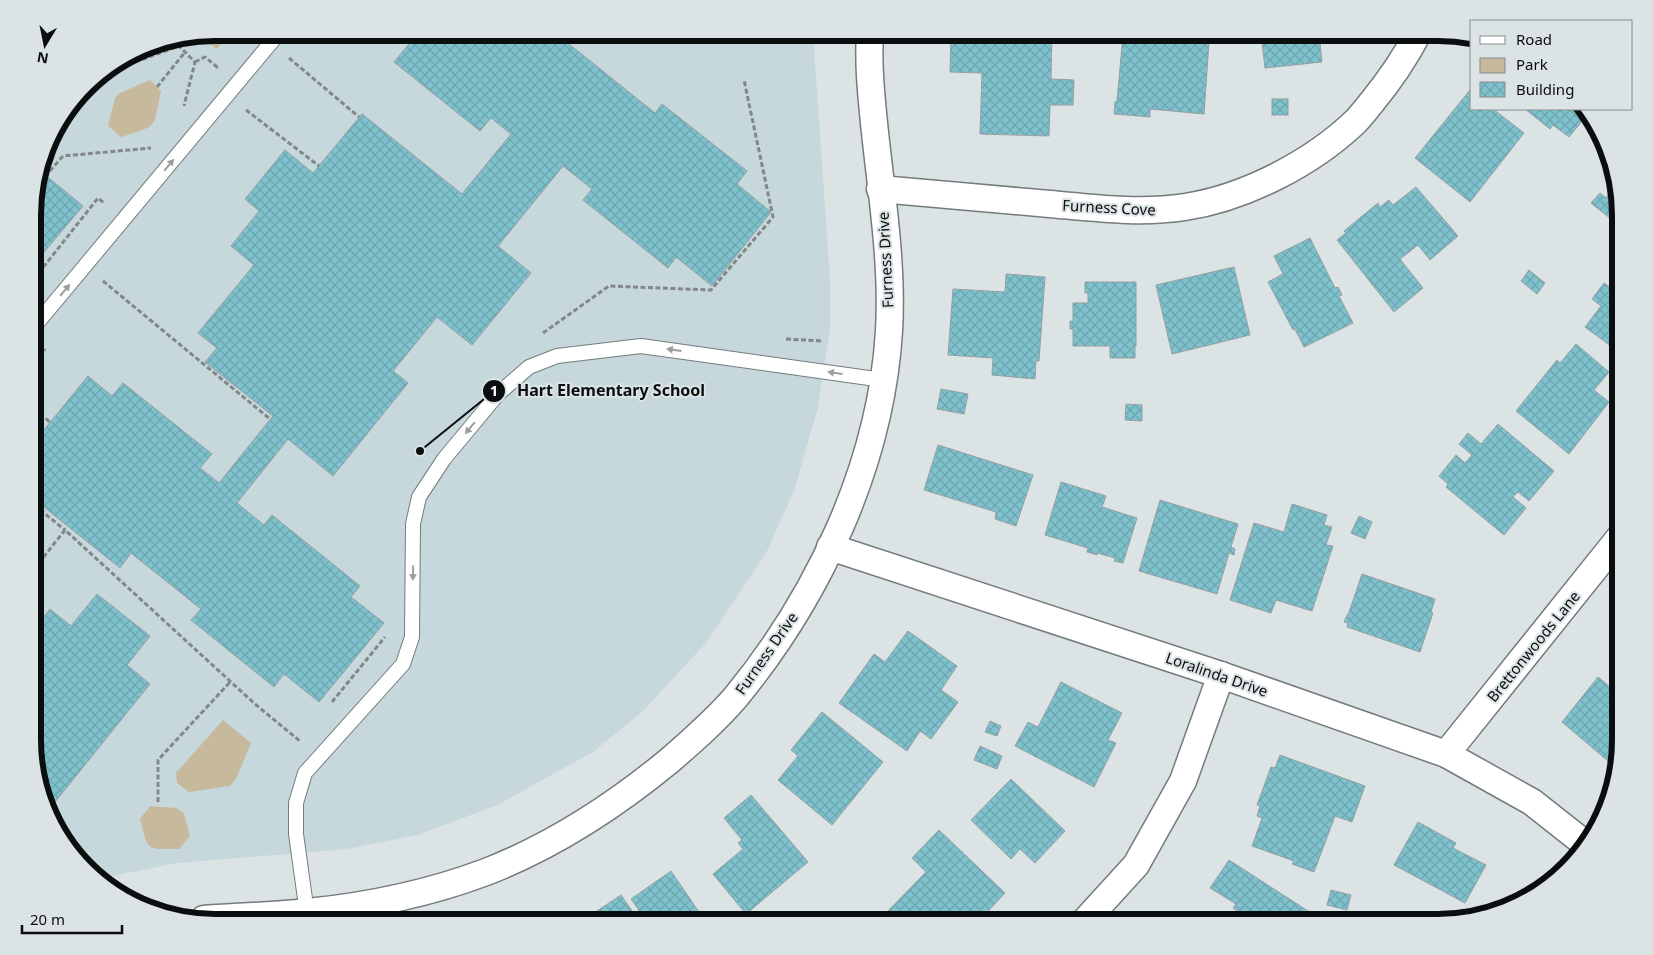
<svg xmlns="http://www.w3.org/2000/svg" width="1653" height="955" viewBox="0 0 1653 955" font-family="'Noto Sans',sans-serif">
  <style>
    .built { fill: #c6d8db }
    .park { fill: #c7b99c }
    .building { fill: url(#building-cross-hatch); stroke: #979fa1 }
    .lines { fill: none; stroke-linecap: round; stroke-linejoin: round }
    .service-casing { stroke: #747b7d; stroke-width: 16 }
    .minor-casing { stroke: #747b7d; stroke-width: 29 }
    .path { stroke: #82888a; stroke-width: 3; stroke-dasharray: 5 2.5; stroke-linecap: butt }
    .service { stroke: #fff; stroke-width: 14 }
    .minor { stroke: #fff; stroke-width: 26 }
    .oneway { fill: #9d9f9f }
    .labels { text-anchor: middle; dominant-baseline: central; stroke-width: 4; stroke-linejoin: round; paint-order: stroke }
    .street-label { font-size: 15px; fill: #0b0e0f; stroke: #dbe3e5 }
    .rim { fill: none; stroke: #0b0e0f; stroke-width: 6 }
    .leader { fill: none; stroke: #0b0e0f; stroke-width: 2 }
    .callout-dot { fill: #0b0e0f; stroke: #dbe3e5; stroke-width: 2 }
    .mark-label { font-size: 15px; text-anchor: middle; font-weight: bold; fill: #fff }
    .callout-label { font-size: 16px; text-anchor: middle; font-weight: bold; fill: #0b0e0f; stroke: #dbe3e5; stroke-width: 4; stroke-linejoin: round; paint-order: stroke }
  </style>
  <defs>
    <pattern id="building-cross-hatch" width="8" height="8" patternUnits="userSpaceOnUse" patternTransform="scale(1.25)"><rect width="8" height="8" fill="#7fc2cd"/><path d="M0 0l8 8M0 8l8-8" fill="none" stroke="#6ca6af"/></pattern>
  </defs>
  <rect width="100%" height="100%" fill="#dbe3e5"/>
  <polygon class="built" points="216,33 813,33 830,279 830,330 817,411 794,491 766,553 705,644 643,711 593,752 497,805 418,835 348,849 177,863 103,878 63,841 34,763 34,192 52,134 95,78 146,46"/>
  <g class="park">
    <polygon points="216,33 230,33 217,49 200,36"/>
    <path d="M150,80L161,91C153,129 159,125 121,137L108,126L115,98L120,93Z"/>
    <polygon points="223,720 251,743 237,777 230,786 189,792 177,783 176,773"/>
    <path d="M150,806L176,808L184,813L190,836L179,849C147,849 148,852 140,819Z"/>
  </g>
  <g class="building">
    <polygon points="394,33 562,33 559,36 655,113 662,104 747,171 737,184 771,212 712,286 676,257 668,268 583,200 592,189 563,166 498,246 531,273 472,345 437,317 393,371 408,383 333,476 288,439 237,503 264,525 272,515 360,586 351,597 384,623 319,702 284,674 274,687 191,620 201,609 131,553 120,568 34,499 34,490 43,479 34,471 34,442 88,376 112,396 123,383 212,454 200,468 219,483 273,416 205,362 217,348 198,333 254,265 231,246 259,211 245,199 285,150 313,173 362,114 462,194 511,134 491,118 480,131 394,62 409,44"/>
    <polygon points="951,33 1052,33 1051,79 1074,80 1073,105 1050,105 1049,136 980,134 982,73 950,72"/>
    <polygon points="1247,33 1319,33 1322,62 1265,68 1261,34 1247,35"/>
    <polygon points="1123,35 1209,42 1204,114 1150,109 1150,117 1114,114 1115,102 1117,101"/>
    <polygon points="1470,90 1472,91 1472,109 1493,109 1524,133 1470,202 1415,158"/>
    <rect x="1272" y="99" width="16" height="16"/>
    <polygon points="1525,109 1581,109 1587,115 1569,137 1553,125 1550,129"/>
    <polygon points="49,144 55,150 43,164"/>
    <polygon points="49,178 83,206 34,264 34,195"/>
    <polygon points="1416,187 1458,236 1430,260 1418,245 1400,259 1423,288 1394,312 1337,240 1346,233 1344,231 1378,203 1380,207 1389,200 1393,205"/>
    <polygon points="1600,193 1606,198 1608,195 1620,205 1620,217 1616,223 1591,203"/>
    <polygon points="1310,238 1335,288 1338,287 1342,295 1339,296 1353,323 1304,347 1295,329 1293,330 1268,282 1283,274 1274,256"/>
    <polygon points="1234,267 1250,335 1172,354 1156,285"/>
    <polygon points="1529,270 1545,283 1537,294 1521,281"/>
    <polygon points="1006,274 1045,277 1039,361 1036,361 1035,379 992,375 993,358 948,355 953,289 1005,292"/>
    <polygon points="1085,282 1136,282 1136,346 1135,346 1135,358 1110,358 1110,346 1073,346 1073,329 1070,329 1070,321 1073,321 1073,303 1088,303 1088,293 1085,293"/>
    <polygon points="1604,283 1614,290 1620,283 1620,353 1585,327 1601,306 1592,299"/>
    <polygon points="1576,344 1609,372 1594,390 1609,402 1569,454 1516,411 1557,360 1560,363"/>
    <polygon points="941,389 968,394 964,414 937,409"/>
    <polygon points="1126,404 1142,405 1142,421 1125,420"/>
    <polygon points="1498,424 1554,471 1529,501 1518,492 1513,497 1526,508 1504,535 1446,487 1448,484 1439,476 1456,455 1465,463 1472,455 1459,444 1468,433 1481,444"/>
    <polygon points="938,445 1033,475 1016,526 995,519 996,512 924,490"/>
    <polygon points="1061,482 1106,496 1102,507 1137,518 1123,563 1114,561 1115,558 1097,553 1097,555 1087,552 1088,548 1045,535"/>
    <polygon points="1160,500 1238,524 1231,547 1235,549 1234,555 1229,553 1217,594 1139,571"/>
    <polygon points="1292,504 1327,515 1324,525 1332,527 1326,545 1333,546 1312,611 1276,600 1271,613 1230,600 1254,523 1284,532"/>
    <polygon points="1359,516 1372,522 1365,539 1351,533"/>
    <polygon points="1362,574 1435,599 1431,612 1433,613 1420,652 1347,627 1348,623 1344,622 1347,615 1348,615"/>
    <polygon points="97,594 150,636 127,665 150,684 51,807 34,763 34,629 50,609 71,626"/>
    <polygon points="908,631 957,666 941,690 958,702 931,739 920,731 907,751 839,703 874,654 885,662"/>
    <polygon points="1598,677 1620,695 1620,751 1615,767 1562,722"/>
    <polygon points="1061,682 1122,713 1108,740 1116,743 1094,787 1015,746 1028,722 1038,727"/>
    <polygon points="822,712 883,762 832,825 778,780 798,756 791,750"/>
    <polygon points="990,721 1001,726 997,736 985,732"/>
    <polygon points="980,746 1002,756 997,769 974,760"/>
    <polygon points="1280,755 1365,786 1352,822 1335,816 1314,872 1292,864 1294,861 1252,846 1262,818 1257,816 1260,806 1257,805 1271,767 1275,768"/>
    <polygon points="1011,779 1065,831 1035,863 1020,849 1011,859 971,820"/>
    <polygon points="751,795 808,862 746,914 713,874 743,849 738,843 742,840 724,818"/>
    <polygon points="1418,822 1456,843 1453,848 1486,865 1465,903 1394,865"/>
    <polygon points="939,830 1005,893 978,922 893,922 885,914 926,872 912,858"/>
    <polygon points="1229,860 1319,918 1317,922 1230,922 1237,911 1233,908 1236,904 1210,888"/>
    <polygon points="671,871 699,912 701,911 705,917 704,918 707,922 600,922 594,913 621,895 634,914 639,910 631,899"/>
    <polygon points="1331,890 1351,895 1347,910 1327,905"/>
  </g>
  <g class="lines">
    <defs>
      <g id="service">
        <polyline points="34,327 279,33"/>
        <polyline points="307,913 296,834 296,803 305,773 403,664 412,637 413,524 419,497 444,459 498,394 529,367 557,356 641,346 883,380"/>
      </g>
      <g id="minor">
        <path d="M880,189C937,194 993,199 1050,204C1095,208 1140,214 1185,207C1245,198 1312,163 1355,122C1361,116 1367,108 1372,102C1390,80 1405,58 1418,33"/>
        <polyline points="830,547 1221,675 1446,754 1532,802 1584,843"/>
        <polyline points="1446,754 1620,537"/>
        <path d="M204,919C239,916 274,916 308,912C368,906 430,893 486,872C553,846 613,807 669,761C692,741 715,721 735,698C819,596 881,464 889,331C893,262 881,192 874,123C871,93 868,63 870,33"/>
        <polyline points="1084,922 1136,865 1183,781 1221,675"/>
      </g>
    </defs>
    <use href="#service" class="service-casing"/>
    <use href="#minor" class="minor-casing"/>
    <g class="path">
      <polyline points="302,42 310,33"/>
      <polyline points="289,58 359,117"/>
      <polyline points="195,62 205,57 217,67 218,65"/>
      <polyline points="100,75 179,46 195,62 184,106"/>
      <polyline points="157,87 185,52"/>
      <polyline points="246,110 319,166"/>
      <polyline points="35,188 63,156 151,148"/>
      <polyline points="34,279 98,198 105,204"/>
      <polyline points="103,281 270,419"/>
      <polyline points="543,333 609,286 711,290 773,217 744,80"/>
      <polyline points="786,339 823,341"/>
      <polyline points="34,362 45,349"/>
      <polyline points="34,409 50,422"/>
      <polyline points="34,505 65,530"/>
      <polyline points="34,569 65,530 255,704 301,742"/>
      <polyline points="332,702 385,637"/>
      <polyline points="158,802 158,760 230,682"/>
    </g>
    <use href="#service" class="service"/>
    <use href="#minor" class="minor"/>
  </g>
  <defs><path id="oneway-solid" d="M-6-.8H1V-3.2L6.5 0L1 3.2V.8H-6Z" transform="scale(1.25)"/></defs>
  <g class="oneway">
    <use href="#oneway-solid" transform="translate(169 165) rotate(-50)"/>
    <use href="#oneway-solid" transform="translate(65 290) rotate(-50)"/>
    <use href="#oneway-solid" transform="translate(674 350) rotate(-172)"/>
    <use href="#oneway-solid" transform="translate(835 373) rotate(-172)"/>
    <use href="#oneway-solid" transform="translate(470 428) rotate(130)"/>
    <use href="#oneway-solid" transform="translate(413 573) rotate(91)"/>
  </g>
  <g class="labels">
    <g class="street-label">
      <text transform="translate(1109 207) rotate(3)">Furness Cove</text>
      <text transform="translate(885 260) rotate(-93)">Furness Drive</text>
      <text transform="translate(1533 646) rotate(-51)">Brettonwoods Lane</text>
      <text transform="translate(766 653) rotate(-55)">Furness Drive</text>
      <text transform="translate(1217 674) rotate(19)">Loralinda Drive</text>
    </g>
  </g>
  <path d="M0 0H1653V955H0ZM215 41H1438A174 174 0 0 1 1612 215V740A174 174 0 0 1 1438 914H215A174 174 0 0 1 41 740V215A174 174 0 0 1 215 41Z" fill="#dbe3e5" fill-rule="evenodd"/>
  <path class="rim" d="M215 41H1438A174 174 0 0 1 1612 215V740A174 174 0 0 1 1438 914H215A174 174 0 0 1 41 740V215A174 174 0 0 1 215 41Z"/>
  <path class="leader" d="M420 451L494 391"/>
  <g class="callout-dot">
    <circle cx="420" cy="451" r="5"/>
    <circle cx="494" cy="391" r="12"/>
  </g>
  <g class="mark-label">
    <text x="494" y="396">1</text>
  </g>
  <g class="callout-label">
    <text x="611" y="396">Hart Elementary School</text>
  </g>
  <rect x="1470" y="20" width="162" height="90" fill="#dbe3e5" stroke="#888e8f"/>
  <rect x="1480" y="36" width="25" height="8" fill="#ffffff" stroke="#888e8f"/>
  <text x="1516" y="45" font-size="15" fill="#0b0e0f">Road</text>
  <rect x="1480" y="58" width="25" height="15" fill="#c7b99c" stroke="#888e8f"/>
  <text x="1516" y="70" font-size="15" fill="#0b0e0f">Park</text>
  <rect x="1480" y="82" width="25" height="15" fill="url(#building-cross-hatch)" stroke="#888e8f"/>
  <text x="1516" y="95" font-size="15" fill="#0b0e0f">Building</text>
  <g transform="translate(45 45) rotate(190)" stroke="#dbe3e5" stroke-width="4" paint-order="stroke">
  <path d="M0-4L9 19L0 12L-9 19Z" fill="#0b0e0f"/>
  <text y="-8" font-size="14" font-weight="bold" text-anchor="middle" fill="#0b0e0f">N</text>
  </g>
  <path d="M22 925v8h100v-8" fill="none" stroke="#0b0e0f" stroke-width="2.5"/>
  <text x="30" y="925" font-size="15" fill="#0b0e0f" stroke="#dbe3e5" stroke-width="4" paint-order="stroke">20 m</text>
</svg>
